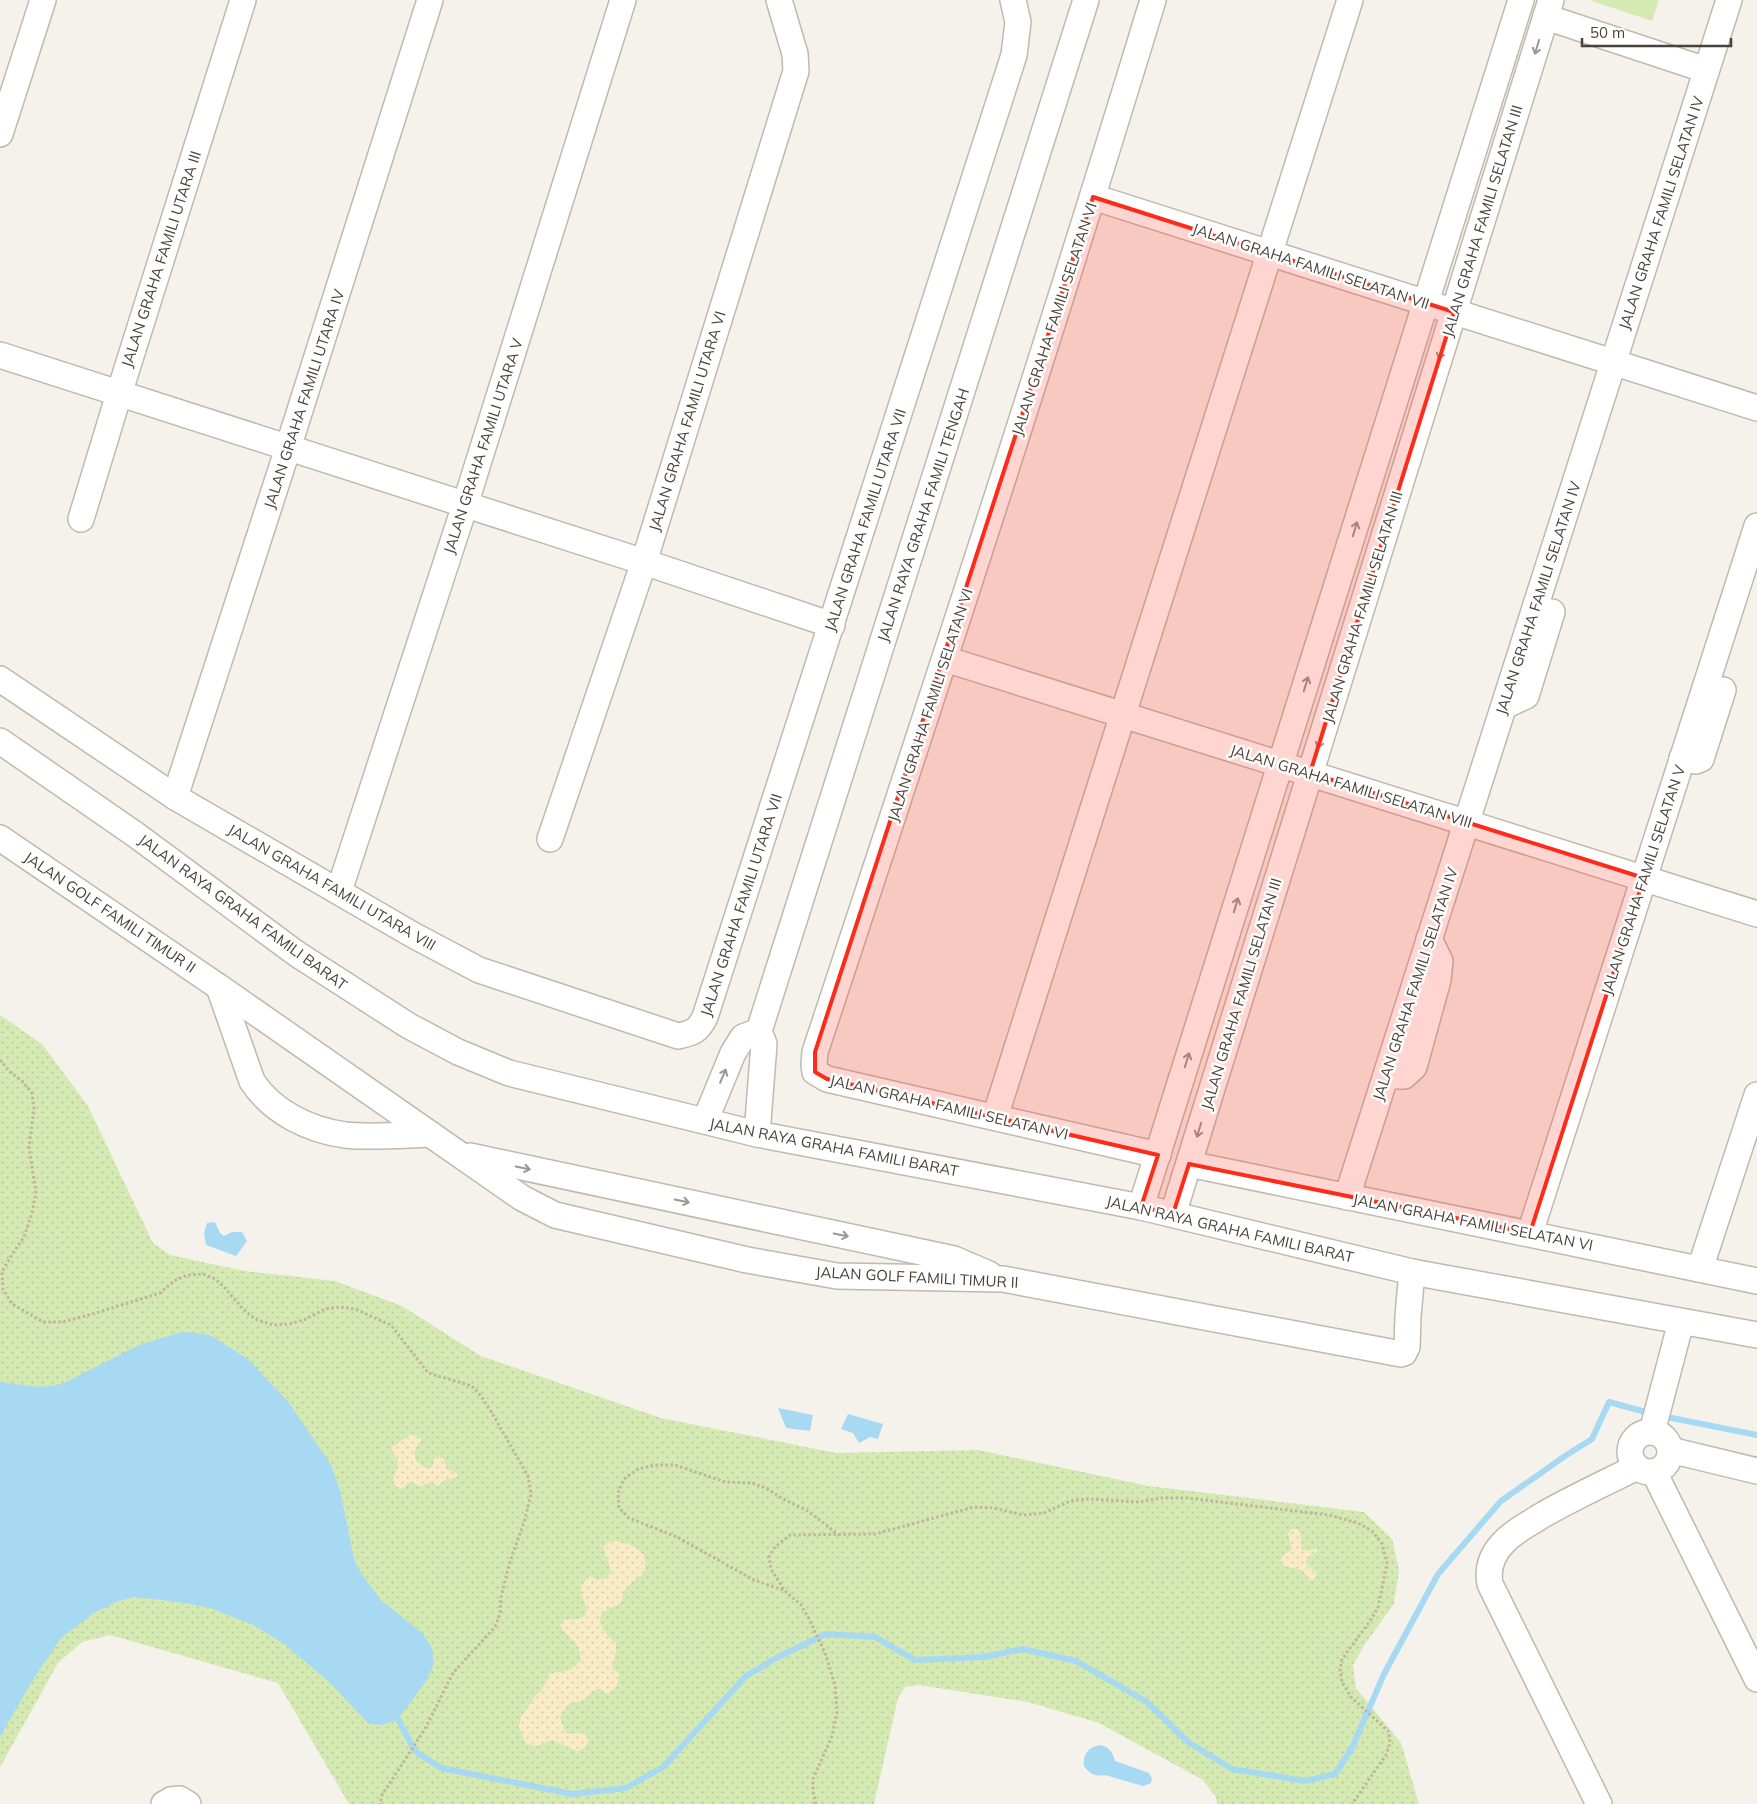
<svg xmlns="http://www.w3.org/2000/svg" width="1757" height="1804" viewBox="0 0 1757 1804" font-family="Mulish,sans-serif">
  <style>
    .green { fill: url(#green-dots) }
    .sand { fill: url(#sand-dots) }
    .pitch { fill: #d5eab3 }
    .water { fill: #a7d9f2 }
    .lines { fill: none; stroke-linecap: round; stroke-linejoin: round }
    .stream { stroke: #a7d9f2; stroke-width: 6 }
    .minor-casing { stroke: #c1b9ad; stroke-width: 28 }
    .path { stroke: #c3b39e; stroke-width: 3; stroke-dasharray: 2.5 2.5; stroke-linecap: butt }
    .minor { stroke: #fff; stroke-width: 25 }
    .oneway { stroke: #9b9792 }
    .marked { fill: #fd2c1a; fill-opacity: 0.2; stroke: #fd2c1a; stroke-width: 4; stroke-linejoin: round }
    .labels { text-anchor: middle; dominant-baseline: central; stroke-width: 5; stroke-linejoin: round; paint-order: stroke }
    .street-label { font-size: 15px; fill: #4a4238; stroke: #fff }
  </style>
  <defs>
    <pattern id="green-dots" width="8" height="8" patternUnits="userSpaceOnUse" patternTransform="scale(1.25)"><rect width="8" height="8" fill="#d5eab3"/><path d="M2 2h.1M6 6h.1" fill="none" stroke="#b8ca9b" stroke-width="1.8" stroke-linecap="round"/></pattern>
    <pattern id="sand-dots" width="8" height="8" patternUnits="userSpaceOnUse" patternTransform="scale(1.25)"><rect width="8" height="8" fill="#f9ebc7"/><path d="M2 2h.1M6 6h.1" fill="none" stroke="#d7cbac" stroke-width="1.8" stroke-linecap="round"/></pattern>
  </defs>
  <rect width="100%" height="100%" fill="#f5f1eb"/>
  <polygon class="green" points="0,1015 42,1044 88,1106 153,1243 170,1255 245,1271 335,1281 402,1306 481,1356 661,1418 836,1453 978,1450 1149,1486 1364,1512 1392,1539 1399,1570 1394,1604 1365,1644 1353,1665 1356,1688 1401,1743 1419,1804 1217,1804 1216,1797 1203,1780 1099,1723 1028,1702 918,1685 905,1687 898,1698 874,1804 349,1804 278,1683 110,1635 82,1642 58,1663 0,1767"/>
  <g class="sand">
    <path d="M410,1435L418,1436L421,1440L414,1452L416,1461L423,1467L432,1468L434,1459L437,1456C444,1457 445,1462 447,1469L457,1473L458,1477L445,1480L438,1486L430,1482L422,1486L409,1482L403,1488L398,1489C388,1475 398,1475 398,1461L392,1451V1447Z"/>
    <path d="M1292,1529H1297L1300,1532L1302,1550L1309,1551L1317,1548V1552L1309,1556L1305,1562L1316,1573V1576L1312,1581L1308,1579C1305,1566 1292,1570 1283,1565L1281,1561L1283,1556L1292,1549L1288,1534Z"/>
    <path d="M611,1541C621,1541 639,1546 644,1556C646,1561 645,1568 644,1573C638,1578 628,1585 624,1591C622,1595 623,1599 621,1602C617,1607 612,1606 608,1609C590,1620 606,1634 616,1643V1651L612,1668L619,1674C619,1685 616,1689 607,1694L600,1689C590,1691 593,1692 587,1697C574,1707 570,1695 560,1718L566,1734L584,1733L589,1740L585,1748L577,1751L552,1740L536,1746L526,1743L519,1727L521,1717L536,1695L543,1689L550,1673C564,1672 572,1672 581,1660C579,1637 568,1641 560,1625L564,1620L579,1619L585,1616L587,1609C582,1594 576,1590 589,1576L598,1580L605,1579L611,1572C610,1562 604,1556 604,1546Z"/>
  </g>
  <polygon class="pitch" points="1589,0 1659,0 1652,21"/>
  <g class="water">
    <polygon points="215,1222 220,1233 224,1236 232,1232 242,1232 247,1241 236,1256 206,1245 204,1233 207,1223"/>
    <polygon points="187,1332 210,1335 248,1359 289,1403 331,1465 340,1490 354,1559 361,1573 381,1600 422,1633 432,1648 434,1664 427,1680 398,1719 382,1725 369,1724 328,1681 283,1643 253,1625 210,1608 179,1602 134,1597 116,1602 94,1613 61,1638 32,1681 0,1737 0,1382 39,1387 62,1384 139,1345 175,1334"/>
    <polygon points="778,1408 813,1415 810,1431 786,1428"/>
    <polygon points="848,1414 883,1424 878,1439 870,1437 859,1443 853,1433 841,1429"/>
    <path d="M1100,1745C1109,1747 1113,1752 1115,1761L1149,1773L1152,1778L1151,1783L1143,1786L1105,1775C1095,1777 1090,1774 1084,1766C1083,1754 1088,1747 1100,1745Z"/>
  </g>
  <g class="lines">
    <g class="stream">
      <polyline points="1662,1416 1757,1435"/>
      <polyline points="394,1714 398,1719 415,1751 441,1768 572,1794 626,1788 663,1767 746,1676 778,1657 826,1634 875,1637 915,1660 984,1657 1022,1649 1076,1661 1147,1702 1188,1742 1232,1769 1305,1781 1335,1774 1352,1748 1384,1674 1438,1574 1501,1501 1565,1456 1592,1439 1609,1402 1653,1414"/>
    </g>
    <defs>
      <g id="minor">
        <path d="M1153,0C1046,352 931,702 815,1052L814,1065L815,1072L827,1079L1158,1155"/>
        <polyline points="1546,17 1706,70"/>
        <polyline points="0,134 43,0"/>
        <polyline points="1093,197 1757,408"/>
        <polyline points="0,355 644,562 832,625"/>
        <polyline points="81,519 119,394 243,0"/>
        <polyline points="945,659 1757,914"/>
        <path d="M0,679L175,797L413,935L479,970L678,1036C693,1033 698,1031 705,1017L1014,55L1018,22L1013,0"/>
        <polyline points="1504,706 1526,696 1552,612"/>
        <polyline points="0,741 136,835 297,954 409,1026 458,1052 509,1073 757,1134 1141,1207 1412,1272 1757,1335"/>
        <polyline points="1682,758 1696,761 1701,759 1723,690"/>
        <polyline points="175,797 288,448 430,0"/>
        <polyline points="0,838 219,987 522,1198 555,1215 747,1260 837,1276 1003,1279 1401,1354 1404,1353 1407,1347 1408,1316 1412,1272"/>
        <polyline points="550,839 644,562 796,71 795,54 779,0"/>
        <polyline points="339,891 465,505 623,0"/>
        <path d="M219,987L252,1081C272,1112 309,1130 345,1135C373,1138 402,1135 430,1134"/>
        <polyline points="1386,1076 1404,1076 1414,1067 1438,980 1440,961 1429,939"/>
        <polyline points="995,1117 1350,0"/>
        <polyline points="705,1121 733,1053 743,1037 759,1031"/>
        <polyline points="757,1134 764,1044 759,1031 1086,0"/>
        <polyline points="470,1156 954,1259 989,1274"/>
        <polyline points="1189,1164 1757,1281"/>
        <polyline points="1347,1197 1729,0"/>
        <polyline points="1141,1207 1521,0"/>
        <polyline points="1173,1214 1551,0"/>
        <polyline points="1530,1233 1757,526"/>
        <polyline points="1700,1269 1757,1095"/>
        <polyline points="1652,1432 1681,1322"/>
        <circle cx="1650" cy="1452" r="20"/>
        <polyline points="1670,1450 1757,1471"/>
        <polyline points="1654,1472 1757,1679"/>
        <polyline points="164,1804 171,1800 180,1799 188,1804"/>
        <path d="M1599,1804L1490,1584C1487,1568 1492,1554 1504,1542C1514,1531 1529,1524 1541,1516C1572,1498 1605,1483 1637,1467"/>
      </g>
    </defs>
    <use href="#minor" class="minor-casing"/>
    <g class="path">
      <polyline points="0,1060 10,1072 22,1081 32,1093 34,1109 29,1147 36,1193 32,1213 24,1237 11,1256 2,1272 3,1289 12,1304 43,1322 63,1322 96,1313 160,1293 174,1281 187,1275 203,1274 215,1279 224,1287 243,1309 255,1319 273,1325 290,1324 306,1319 325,1309 340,1307 355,1309 391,1325 428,1373 472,1386 481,1396 492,1413 528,1476 531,1494 525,1519 509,1565 501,1597 500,1614 495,1627 453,1673 425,1729 382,1795 380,1804"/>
      <polyline points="783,1590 754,1580 677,1537 629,1518 619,1508 618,1493 624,1479 638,1469 655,1465 675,1465 725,1482 752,1483 766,1488 785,1500 808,1511 839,1535"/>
      <polyline points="816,1804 813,1792 813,1779 832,1736 837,1712 835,1685 825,1653 808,1617 801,1605 784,1590 771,1569 769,1557 775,1547 790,1535 875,1534 974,1507 994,1508 1023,1515 1044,1513 1070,1501 1089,1499 1139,1502 1161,1498 1187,1498 1329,1515 1358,1523 1372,1531 1382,1544 1387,1563 1378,1608 1368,1624 1342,1659 1340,1671 1342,1682 1351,1697 1389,1732 1390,1743 1386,1755 1352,1804"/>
    </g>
    <use href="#minor" class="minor"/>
  </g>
  <defs><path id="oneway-shaft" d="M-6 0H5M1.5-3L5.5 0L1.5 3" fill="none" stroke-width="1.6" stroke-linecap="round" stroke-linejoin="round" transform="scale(1.25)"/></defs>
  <g class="oneway">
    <use href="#oneway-shaft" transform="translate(1537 47) rotate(107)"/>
    <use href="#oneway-shaft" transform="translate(1441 352) rotate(107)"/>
    <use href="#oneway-shaft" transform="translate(1355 529) rotate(-73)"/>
    <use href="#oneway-shaft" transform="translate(1306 684) rotate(-73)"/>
    <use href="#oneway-shaft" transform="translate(1320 741) rotate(107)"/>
    <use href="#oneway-shaft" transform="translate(1236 905) rotate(-73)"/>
    <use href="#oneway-shaft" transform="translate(1187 1060) rotate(-73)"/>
    <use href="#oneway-shaft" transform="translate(723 1076) rotate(-67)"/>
    <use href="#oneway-shaft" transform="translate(1199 1130) rotate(107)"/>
    <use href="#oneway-shaft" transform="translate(523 1168) rotate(12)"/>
    <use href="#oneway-shaft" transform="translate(682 1201) rotate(12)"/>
    <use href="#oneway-shaft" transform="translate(841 1235) rotate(12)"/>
  </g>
  <path class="marked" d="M1093,197L1454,312L1310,773L1644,878L1530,1233L1189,1164L1173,1214L1141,1207L1158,1155L827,1079L815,1072V1052Z"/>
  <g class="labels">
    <g class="street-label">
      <text transform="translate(1661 213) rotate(-72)">JALAN GRAHA FAMILI SELATAN IV</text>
      <text transform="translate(1482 221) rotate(-73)">JALAN GRAHA FAMILI SELATAN III</text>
      <text transform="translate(161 259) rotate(-72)">JALAN GRAHA FAMILI UTARA III</text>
      <text transform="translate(1311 266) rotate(18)">JALAN GRAHA FAMILI SELATAN VII</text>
      <text transform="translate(1054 319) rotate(-72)">JALAN GRAHA FAMILI SELATAN VI</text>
      <text transform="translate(304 399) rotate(-72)">JALAN GRAHA FAMILI UTARA IV</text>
      <text transform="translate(687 421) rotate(-73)">JALAN GRAHA FAMILI UTARA VI</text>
      <text transform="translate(483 446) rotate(-72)">JALAN GRAHA FAMILI UTARA V</text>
      <text transform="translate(923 515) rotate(-72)">JALAN RAYA GRAHA FAMILI TENGAH</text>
      <text transform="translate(865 520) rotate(-72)">JALAN GRAHA FAMILI UTARA VII</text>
      <text transform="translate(1538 598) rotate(-72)">JALAN GRAHA FAMILI SELATAN IV</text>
      <text transform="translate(1362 607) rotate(-73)">JALAN GRAHA FAMILI SELATAN III</text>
      <text transform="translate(930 705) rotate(-72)">JALAN GRAHA FAMILI SELATAN VI</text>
      <text transform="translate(1351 786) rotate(17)">JALAN GRAHA FAMILI SELATAN VIII</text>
      <text transform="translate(1643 880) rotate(-72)">JALAN GRAHA FAMILI SELATAN V</text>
      <text transform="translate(332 887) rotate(30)">JALAN GRAHA FAMILI UTARA VIII</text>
      <text transform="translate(741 905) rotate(-72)">JALAN GRAHA FAMILI UTARA VII</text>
      <text transform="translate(110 912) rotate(34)">JALAN GOLF FAMILI TIMUR II</text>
      <text transform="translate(243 912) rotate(36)">JALAN RAYA GRAHA FAMILI BARAT</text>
      <text transform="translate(1415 984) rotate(-72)">JALAN GRAHA FAMILI SELATAN IV</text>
      <text transform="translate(1241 994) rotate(-73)">JALAN GRAHA FAMILI SELATAN III</text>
      <text transform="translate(949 1107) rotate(13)">JALAN GRAHA FAMILI SELATAN VI</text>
      <text transform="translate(834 1147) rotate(11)">JALAN RAYA GRAHA FAMILI BARAT</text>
      <text transform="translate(1473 1222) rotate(11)">JALAN GRAHA FAMILI SELATAN VI</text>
      <text transform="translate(1230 1229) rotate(13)">JALAN RAYA GRAHA FAMILI BARAT</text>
      <text transform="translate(917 1277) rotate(3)">JALAN GOLF FAMILI TIMUR II</text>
    </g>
  </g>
  <path d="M1582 38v8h149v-8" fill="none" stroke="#4a4238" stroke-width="2.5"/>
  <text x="1590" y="38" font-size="15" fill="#4a4238" stroke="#ffffff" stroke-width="4" paint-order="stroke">50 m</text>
</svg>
